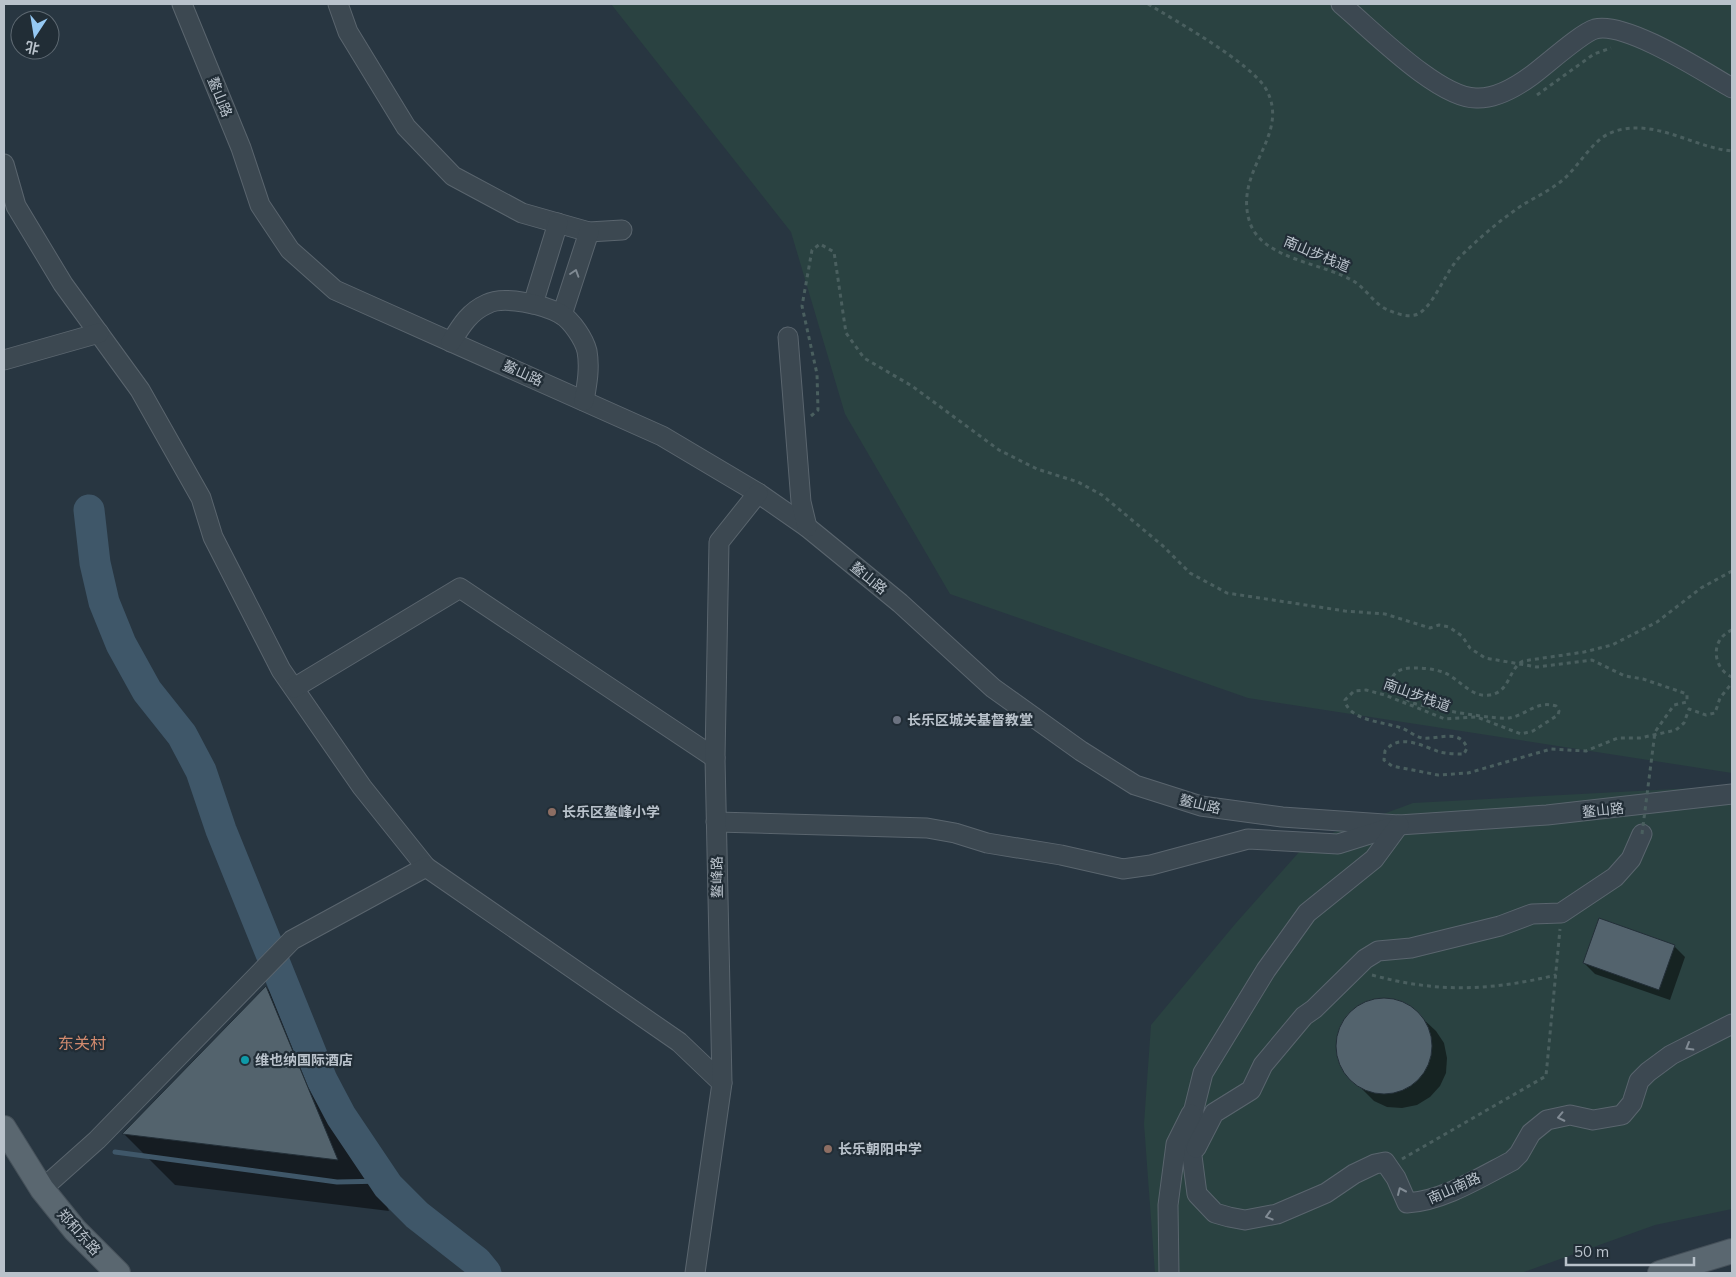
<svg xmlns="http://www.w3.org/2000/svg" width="1736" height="1277" viewBox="0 0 1736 1277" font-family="Mulish,'Noto Sans SC',sans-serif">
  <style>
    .green { fill: #2a4241 }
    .shadow { fill: #0007 }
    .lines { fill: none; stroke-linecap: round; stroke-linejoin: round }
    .stream { stroke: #3f5769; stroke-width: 5 }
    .river { stroke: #3f5769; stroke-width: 31 }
    .building { fill: #53636d; stroke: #232f38 }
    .minor-casing { stroke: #5a656e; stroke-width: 21 }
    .major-casing { stroke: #46515a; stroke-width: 26 }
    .path { stroke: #4a5f5f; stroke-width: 3; stroke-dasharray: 4 4; stroke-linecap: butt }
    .minor { stroke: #3c4851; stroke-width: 19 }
    .major { stroke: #5a6770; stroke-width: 24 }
    .path-bridge { stroke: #4a5f5f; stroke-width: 3; stroke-dasharray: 4 4; stroke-linecap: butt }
    .oneway { stroke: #818b94 }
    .worship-dot { fill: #6b7280; stroke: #212d36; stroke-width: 2 }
    .education-dot { fill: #8d6e63; stroke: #212d36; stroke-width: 2 }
    .culture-dot { fill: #0f9aa8; stroke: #212d36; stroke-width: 2 }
    .labels { text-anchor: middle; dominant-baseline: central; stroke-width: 4.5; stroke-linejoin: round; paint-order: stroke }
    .street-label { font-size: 14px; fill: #b9c2cb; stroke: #212d36 }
    .poi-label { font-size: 14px; font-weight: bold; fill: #b9c2cb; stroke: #212d36; text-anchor: start }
    .quarter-label { font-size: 16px; fill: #d18a6e; stroke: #212d36 }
  </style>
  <rect width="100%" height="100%" fill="#283641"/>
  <g class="green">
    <polygon points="611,4 1732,4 1732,773 1248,698 950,594 845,414 791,232"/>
    <polygon points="1732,786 1732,1209 1655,1225 1521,1273 1155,1273 1144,1124 1151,1025 1236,923 1308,842 1413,803"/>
  </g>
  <g class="shadow">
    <polygon points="1674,946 1685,957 1670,1000 1595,974 1584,963"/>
    <polygon points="266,987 318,1039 389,1211 175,1185 124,1134"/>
    <polygon points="1377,999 1393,999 1408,1005 1436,1031 1444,1043 1447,1058 1446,1073 1440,1086 1430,1097 1417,1105 1402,1108 1387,1107 1374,1101 1347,1074 1339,1060 1337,1044 1340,1028 1349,1015 1361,1004"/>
  </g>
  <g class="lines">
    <polyline class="stream" points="115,1152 337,1182 385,1181"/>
    <polyline class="river" points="89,510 95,563 104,602 121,644 147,691 182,735 201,771 221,830 322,1080 341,1116 388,1186 417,1215 477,1262 486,1273"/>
  </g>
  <g class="building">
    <polygon points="1599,918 1675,945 1659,990 1583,963"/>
    <polygon points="266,986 338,1160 122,1134"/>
    <circle cx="1384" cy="1046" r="48"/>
  </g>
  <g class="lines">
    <defs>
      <g id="minor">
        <polyline points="182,4 241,148 260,205 290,250 335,290 662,436 758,493 807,527 900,603 993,688 1081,751 1135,785 1201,806 1282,817 1399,825 1547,815 1732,794"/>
        <polyline points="338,4 348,32 406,127 453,176 522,213 589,232 622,230"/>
        <path d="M1341,4C1371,29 1438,98 1476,98C1495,99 1516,87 1531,76C1545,66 1581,33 1595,29C1626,21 1704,72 1732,88"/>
        <polyline points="4,164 16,206 63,284 140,390 201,498 213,537 281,670 362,787 426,867"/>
        <polyline points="533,304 558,223"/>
        <polyline points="562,315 589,232"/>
        <polyline points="788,337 801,502 807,527"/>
        <path d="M451,342C461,326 469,312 487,304C504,295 544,305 561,314C572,321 584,339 587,351C590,368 587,384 584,401"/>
        <polyline points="4,360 99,333"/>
        <polyline points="294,688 460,588 715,758"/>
        <polyline points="716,822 927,828 955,833 987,843 1061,855 1123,869 1151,865 1248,839 1338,844 1389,828"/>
        <path d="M1399,825L1374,859L1307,913L1266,970L1203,1073L1194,1109L1192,1156L1197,1194L1215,1213L1229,1217L1245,1220L1277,1214L1326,1193L1354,1174L1375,1164L1385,1162L1396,1178L1407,1203C1443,1201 1481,1177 1512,1161L1519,1154L1531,1133L1547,1120L1570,1115L1593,1120L1622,1115L1632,1103L1639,1081L1648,1072L1671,1055L1732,1024"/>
        <polyline points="1196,1148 1214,1113 1251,1090 1263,1065 1304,1016 1314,1009 1365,959 1378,951 1411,948 1500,926 1532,914 1561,913 1615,877 1631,859 1642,834"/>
        <polyline points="42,1189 97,1140 292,940 426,867 679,1042 722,1083"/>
        <polyline points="695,1273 722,1083 715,758 719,542 758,493"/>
        <polyline points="1169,1273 1168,1205 1176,1144 1191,1114"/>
      </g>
      <g id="major">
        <polyline points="4,1128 42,1189 75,1230 118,1273"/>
        <polyline points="1660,1273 1732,1251"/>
      </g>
    </defs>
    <use href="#minor" class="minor-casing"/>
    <use href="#major" class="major-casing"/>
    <g class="path">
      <path d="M1148,4C1176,21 1251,63 1266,89C1292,136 1232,170 1250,223C1263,260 1325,263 1355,282C1367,290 1375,305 1388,310C1397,314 1409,318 1418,314C1432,307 1444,277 1454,264C1457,259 1462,255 1466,251C1485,233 1503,218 1524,204C1538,196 1554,188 1565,178C1580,164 1591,143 1608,134C1616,130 1626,128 1634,128C1668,127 1699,148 1732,151"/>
      <polyline points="1537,95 1594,54 1611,48"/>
      <polyline points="811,416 818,410 817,374 802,306 812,250 820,244 834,252 846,333 864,358 912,386 999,450 1037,469 1078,482 1102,495 1163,546 1190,573 1227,593 1345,611 1385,614 1430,628 1439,625 1449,627 1462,636 1470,648 1485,658 1537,667 1592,660 1625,676 1643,679 1687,694 1687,702 1674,705 1655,732"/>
      <path d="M1732,571L1701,588L1657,622L1612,645L1584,652L1523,661C1508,669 1510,693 1489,695C1472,698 1459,679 1445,673C1435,669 1424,668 1414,668C1405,668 1398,669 1393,676V686C1398,693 1405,699 1413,703C1427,708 1496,720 1509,718C1527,715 1536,700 1556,706L1559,711L1558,715L1533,731L1521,734L1477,717L1445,719L1385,695L1366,690L1354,691L1345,700C1348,721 1386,722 1401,728C1408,730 1414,736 1422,738C1437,740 1460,728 1467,748L1464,754C1457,754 1448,754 1440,752C1424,747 1400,732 1385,751L1384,760L1392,766L1438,775L1468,773L1551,749L1586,751L1618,738H1640L1676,730L1684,723L1689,709L1706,715L1715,713L1720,698L1732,683"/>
      <path d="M1732,630C1710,639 1712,668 1732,677"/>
      <path d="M1372,975C1437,993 1490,991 1556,975"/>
      <polyline points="1402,1159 1546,1076 1560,929"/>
    </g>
    <use href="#minor" class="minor"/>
    <use href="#major" class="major"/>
    <polyline class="path-bridge" points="1642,834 1655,732"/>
  </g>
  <defs><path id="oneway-chevron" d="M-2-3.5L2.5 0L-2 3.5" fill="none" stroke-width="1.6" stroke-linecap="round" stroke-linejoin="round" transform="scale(1.25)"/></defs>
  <g class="oneway">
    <use href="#oneway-chevron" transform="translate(575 273) rotate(-72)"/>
    <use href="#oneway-chevron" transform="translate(1689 1047) rotate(150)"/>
    <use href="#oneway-chevron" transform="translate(1561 1117) rotate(168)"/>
    <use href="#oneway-chevron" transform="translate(1401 1191) rotate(-114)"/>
    <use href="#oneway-chevron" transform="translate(1269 1216) rotate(164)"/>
  </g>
  <circle class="worship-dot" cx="897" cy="720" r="5"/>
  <g class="education-dot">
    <circle cx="552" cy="812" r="5"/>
    <circle cx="828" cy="1149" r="5"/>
  </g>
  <circle class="culture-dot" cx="245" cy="1060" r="5"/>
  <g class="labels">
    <g class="street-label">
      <text transform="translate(220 97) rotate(68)">鳌山路</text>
      <text transform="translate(1317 254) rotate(23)">南山步栈道</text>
      <text transform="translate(523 373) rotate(24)">鳌山路</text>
      <text transform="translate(869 578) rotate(39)">鳌山路</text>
      <text transform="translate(1417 695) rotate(20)">南山步栈道</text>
      <text transform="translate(1200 804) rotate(13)">鳌山路</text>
      <text transform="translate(1603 810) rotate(-6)">鳌山路</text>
      <text transform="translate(717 877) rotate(-91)">鳌峰路</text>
      <text transform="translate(1454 1188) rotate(-24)">南山南路</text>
      <text transform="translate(79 1232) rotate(48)">郑和东路</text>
    </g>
    <g class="poi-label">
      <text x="907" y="720">长乐区城关基督教堂</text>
      <text x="562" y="812">长乐区鳌峰小学</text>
      <text x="255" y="1060">维也纳国际酒店</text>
      <text x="838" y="1149">长乐朝阳中学</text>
    </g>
    <g class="quarter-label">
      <text x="82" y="1043">东关村</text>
    </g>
  </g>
  <rect width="1736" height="1277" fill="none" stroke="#b9c2cb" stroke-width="10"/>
  <g transform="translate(35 35) rotate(192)"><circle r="24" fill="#212d36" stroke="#5e6972"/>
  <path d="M0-4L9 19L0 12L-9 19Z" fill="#95c8f3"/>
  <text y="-8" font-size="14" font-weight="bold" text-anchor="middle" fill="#b9c2cb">北</text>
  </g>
  <path d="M1566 1257v8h128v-8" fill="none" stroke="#b9c2cb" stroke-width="2.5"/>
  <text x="1574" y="1257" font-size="15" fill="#b9c2cb" stroke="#212d36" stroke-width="4" paint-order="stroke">50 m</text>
</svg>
